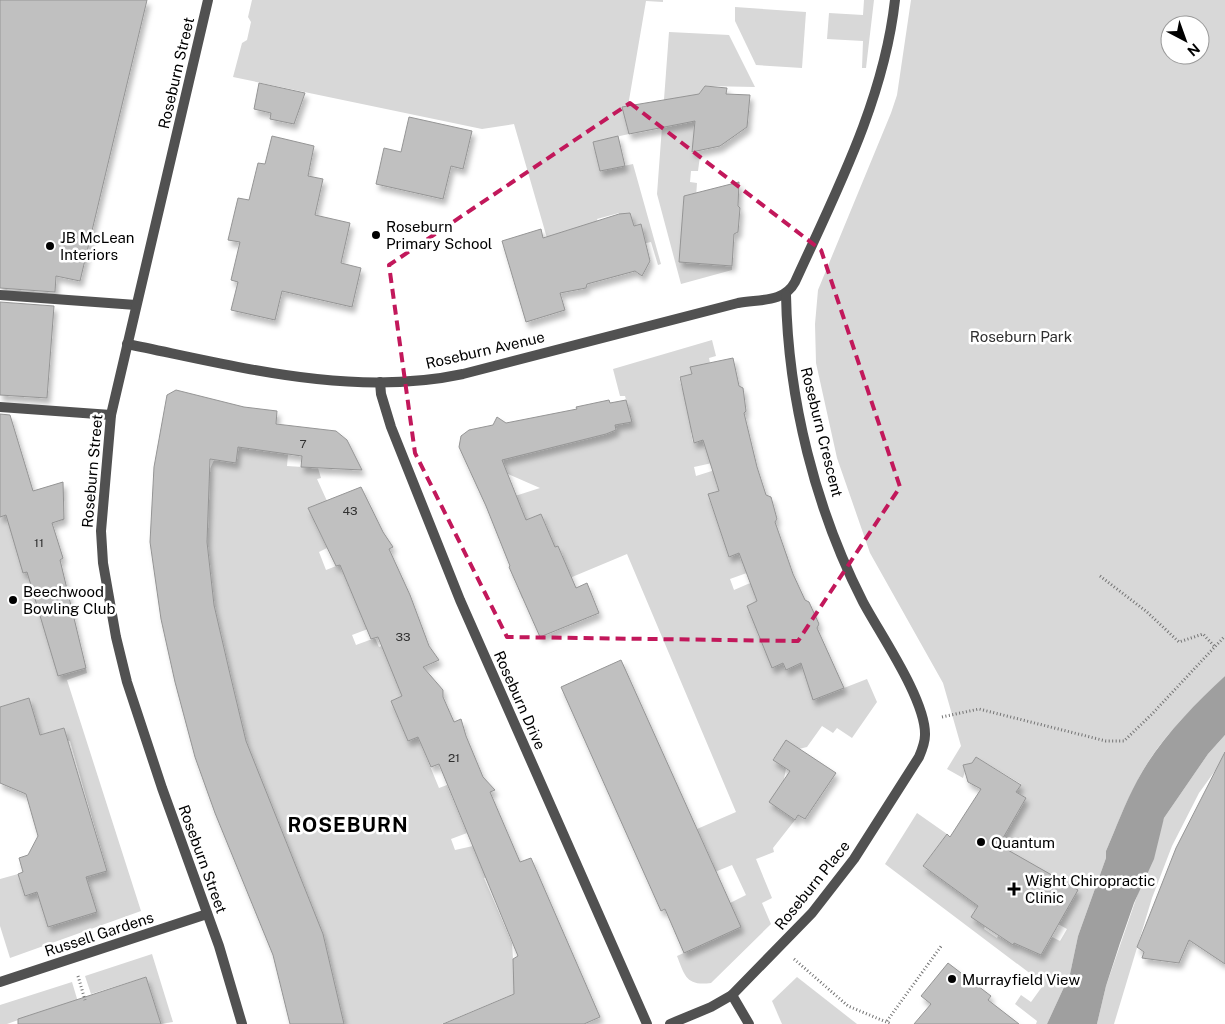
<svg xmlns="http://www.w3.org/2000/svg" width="1225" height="1024" viewBox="0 0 1225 1024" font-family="'Public Sans',sans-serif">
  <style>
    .green { fill: #d8d8d8; fill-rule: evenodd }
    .water { fill: #9f9f9f }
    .building { fill: #c0c0c0; stroke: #959595; filter: url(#shadow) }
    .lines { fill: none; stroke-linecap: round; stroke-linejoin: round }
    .path { stroke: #737373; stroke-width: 3; stroke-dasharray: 1 2.5; stroke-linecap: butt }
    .service { stroke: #515151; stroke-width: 10 }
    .minor { stroke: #515151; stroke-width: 10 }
    .tertiary { stroke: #515151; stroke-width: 10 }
    .marked { fill: none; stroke: #c2185b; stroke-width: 4; stroke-dasharray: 10 6; stroke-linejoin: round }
    .poi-dot { fill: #000; stroke: #fff; stroke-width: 2 }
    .labels { text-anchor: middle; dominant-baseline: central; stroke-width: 5; stroke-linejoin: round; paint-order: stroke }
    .number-label { font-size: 12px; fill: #303030 }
    .street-label { font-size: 15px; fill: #000; stroke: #fff }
    .poi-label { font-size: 15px; fill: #000; stroke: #fff; text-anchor: start }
    .park-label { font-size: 15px; fill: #2f2f2f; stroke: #fff }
    .district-label { font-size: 20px; font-weight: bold; letter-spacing: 1px; fill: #000; stroke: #fff }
  </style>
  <defs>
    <filter id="shadow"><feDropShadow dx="3" dy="5.5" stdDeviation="2.5" flood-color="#0004"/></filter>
  </defs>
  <rect width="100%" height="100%" fill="#fff"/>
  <g class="green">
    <polygon points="252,0 663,0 663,2 646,1 628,106 623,107 629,134 593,142 600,171 633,164 661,264 658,265 651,242 646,243 640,224 634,226 630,213 619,216 619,213 597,219 602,239 575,228 565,231 568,244 562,290 514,124 482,129 233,77 242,43 247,40 251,22 248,17"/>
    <polygon points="864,0 874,0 866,68 862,68 863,41 827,39 829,13 863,15"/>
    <path d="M911,0H1225V676C1202,699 1177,722 1157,749C1134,780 1121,816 1106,851V858L1078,936L1070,974L1047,1024H1036L1037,1021L1015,1004L1021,995L1031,1002L1044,984L885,864L917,813L947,834L923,866L978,906L971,917L985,926L984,929L997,938L998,936L1013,944L1014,943L1041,955L1052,937L1060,941L1067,929L1058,924L988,839L1017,815L1026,798L1016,792L1021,784L976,757L972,763L967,764L963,778L947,769L961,746L943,683L870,553L837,458L816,363L815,324L818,290L891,113L897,95ZM1170,25H1200V55H1170Z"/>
    <polygon points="735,7 806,12 802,68 756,65 735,21"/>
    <polygon points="669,32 729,35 755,87 705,86 698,95 702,134 694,133 692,154 700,156 698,171 691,171 690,182 697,183 696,197 684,196 683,213 692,243 691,263 732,266 732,270 681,284 657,194"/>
    <path d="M712,340L716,356L709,358L710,363L690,368L692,374L679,377L682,388L698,384L708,428L691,432L693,443L703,440L706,449L726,444L753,454L694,467L696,476L734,464L735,477L716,483L719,491L708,495L729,556L739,553L741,560L761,553L764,559L785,551L788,558L730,579L734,590L789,566L773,586L754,594L757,601L747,606L773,667L783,663L786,670L806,661L813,700L867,679L877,702L852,738L837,728L833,733L822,726L807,747L799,749L786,741L773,759L786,768L779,809L795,820L773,848L774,852L756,859L772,898L762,903L771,924L711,983C687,986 685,977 677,956L741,927L730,903L746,895L732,865L710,874L713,864L697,829L736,812L627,554L522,598L518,588L552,573L548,562L563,556L558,546L540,553L547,527L541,514L526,520L515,496L540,488L506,473L497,458L516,456L606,434L616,430L615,425L632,422L625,396H620L613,369Z"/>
    <polygon points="238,447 288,454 287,466 318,468 321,478 317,479 327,501 308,508 327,548 319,552 326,570 354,559 381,624 352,635 356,645 375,638 379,647 382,646 406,694 391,701 408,741 418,737 439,788 447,785 467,833 451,839 455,850 473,846 481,866 491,863 495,873 484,878 512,943 513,959 520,977 537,984 442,1024 344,1024 323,934 246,741 214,605 207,542 209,471 214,460 236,463"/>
    <polygon points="63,482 64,520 52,523 63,558 60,560 87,673 67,680 141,911 10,958 0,926 0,879 18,874 25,896 37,892 48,927 86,877 107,870 70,741 68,741 64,728 40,735 29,698 0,707 0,501"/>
    <polygon points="1225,735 1225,757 1199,793 1172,846 1152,898 1114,1024 1097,1024 1106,986 1164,818 1208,754"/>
    <polygon points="152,954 173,1022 161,1024 146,977 91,994 85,976"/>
    <polygon points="797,977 857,1024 782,1024 772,1001"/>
    <polygon points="72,982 78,1002 52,1008 7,1024 0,1024 0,1005"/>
  </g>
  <path class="water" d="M1225,676V735L1208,754L1164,818L1154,859L1134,903L1120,943L1106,986L1097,1024H1047L1070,974L1078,936L1106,858V851C1116,828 1125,803 1137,781C1158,741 1192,707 1225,676Z"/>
  <g class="building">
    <polygon points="0,0 147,0 80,281 56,276 55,292 0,288"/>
    <polygon points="259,83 305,93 294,124 270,119 271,113 254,109"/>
    <polygon points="705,86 727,88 726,94 750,95 747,127 720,146 692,152 695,121 629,134 622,107 699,94"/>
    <polygon points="409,117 472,131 463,169 451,166 443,199 376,184 384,148 401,152"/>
    <polygon points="272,136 314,146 308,176 323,179 315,215 350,223 341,263 361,268 352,307 282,291 275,320 231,310 238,282 231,280 240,242 228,240 238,198 249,200 258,163 265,164"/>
    <polygon points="618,136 625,166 600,171 593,142"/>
    <polygon points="739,182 738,206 740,208 738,232 734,234 732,266 679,262 684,196"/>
    <polygon points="630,213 634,226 641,224 650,261 642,276 635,271 587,284 586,288 560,293 565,310 526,322 502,241 541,229 543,238 619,214"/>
    <polygon points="0,302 54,306 47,398 0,395"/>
    <polygon points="733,358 739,386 743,388 746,411 744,413 757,467 766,495 771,497 777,519 775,522 793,574 805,600 809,602 819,624 817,628 844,688 813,700 801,663 786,670 783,663 772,668 747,606 757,601 739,553 729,557 708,494 719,491 703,440 694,443 680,377 692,374 690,367"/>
    <polygon points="176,390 244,407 277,411 276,424 336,431 347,440 362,470 301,467 302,456 238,447 236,463 210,459 207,542 214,605 230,674 246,741 323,934 344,1024 290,1024 273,955 215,813 195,757 175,682 161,619 150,542 154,467 167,395"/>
    <polygon points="609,400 610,403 626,400 632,422 615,425 616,430 606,434 502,460 526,520 541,514 555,547 558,546 576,588 587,583 599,613 540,637 509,567 510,566 486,506 459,447 461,436 469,430 493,425 497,417 506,423 577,409 576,407"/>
    <polygon points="0,414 10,415 33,491 63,482 64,519 52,523 63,558 60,560 86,668 58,676 27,572 23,573 6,515 0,517"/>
    <polygon points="361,487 383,532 393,547 389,549 410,595 429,646 439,660 423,667 443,690 443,697 454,722 461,719 466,736 483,777 495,790 490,792 520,862 531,858 600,1017 584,1024 443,1024 514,994 513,959 518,956 439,764 431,767 418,737 408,741 391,701 402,696 378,637 371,639 340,565 336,566 308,508"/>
    <polygon points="621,660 741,927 684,953 665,909 661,911 561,687"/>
    <polygon points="29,698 40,735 64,728 107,871 86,877 97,912 48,927 37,892 25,896 18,874 23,872 19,858 28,855 38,836 26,794 0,783 0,707"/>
    <polygon points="786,740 836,773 805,819 798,815 795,820 769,802 790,771 773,760"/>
    <polygon points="1225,752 1225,964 1189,940 1179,963 1142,958 1144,952 1137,947 1176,848"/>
    <polygon points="976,757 1021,785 1016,792 1026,798 999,845 1078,890 1041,955 1014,943 1013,945 971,917 978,906 923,866 947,834 950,837 981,789 968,782 963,765 972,763"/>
    <polygon points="948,963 991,996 988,1000 1019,1024 914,1024 931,1004 921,996"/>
    <polygon points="146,977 161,1024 18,1024 18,1019"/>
  </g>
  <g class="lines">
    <g class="path">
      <polyline points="1100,576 1147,612 1179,642 1203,634 1215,647"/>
      <polyline points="942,717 979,709 1106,741 1124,741 1152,714 1225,636"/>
      <polyline points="794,959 848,1006 891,1024"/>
      <polyline points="78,976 85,1000"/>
      <polyline points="887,1021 942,945"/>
    </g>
    <g class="service">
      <polyline points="0,295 136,305"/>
      <polyline points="0,407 111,415"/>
    </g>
    <g class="minor">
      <path d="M127,344C236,366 351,398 463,374L738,303C759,299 784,303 795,282C836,192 884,100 895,0"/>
      <polyline points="380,382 381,394 391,427 460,600 647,1024"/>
      <polyline points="0,982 207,914"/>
      <polyline points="732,995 749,1024"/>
      <path d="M670,1024L711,1007L732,995L812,913L854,859L919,757C922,750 925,743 925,735C926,700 880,634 863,602C815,508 788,399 786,295"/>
    </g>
    <polyline class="tertiary" points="208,0 111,415 101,531 103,563 116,637 127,682 162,788 219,946 242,1024"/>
  </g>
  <path class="marked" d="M630,103L821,250L900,487L798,641L507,637L415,453L389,265Z"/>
  <g class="poi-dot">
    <circle cx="376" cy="235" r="5"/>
    <circle cx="50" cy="246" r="5"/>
    <circle cx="13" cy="600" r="5"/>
    <circle cx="981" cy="842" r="5"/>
    <path d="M1011.5 881.5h5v5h5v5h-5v5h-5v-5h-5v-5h5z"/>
    <circle cx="952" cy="979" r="5"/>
  </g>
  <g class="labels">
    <g class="number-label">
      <text x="303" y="444">7</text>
      <text x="350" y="511">43</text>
      <text x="39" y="543">11</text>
      <text x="403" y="637">33</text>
      <text x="454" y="758">21</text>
    </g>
    <g class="street-label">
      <text transform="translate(176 73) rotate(-77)">Roseburn Street</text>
      <text transform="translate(485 350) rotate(-13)">Roseburn Avenue</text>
      <text transform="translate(822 432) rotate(76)">Roseburn Crescent</text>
      <text transform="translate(92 471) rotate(-85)">Roseburn Street</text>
      <text transform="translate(520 700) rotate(66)">Roseburn Drive</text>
      <text transform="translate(203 859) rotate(70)">Roseburn Street</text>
      <text transform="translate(812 885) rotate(-51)">Roseburn Place</text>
      <text transform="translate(99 934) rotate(-18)">Russell Gardens</text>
    </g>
    <g class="poi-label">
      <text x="386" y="226">Roseburn<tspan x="386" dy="17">Primary School</tspan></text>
      <text x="60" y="237">JB McLean<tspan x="60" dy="17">Interiors</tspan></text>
      <text x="23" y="591">Beechwood<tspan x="23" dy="17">Bowling Club</tspan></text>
      <text x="991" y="842">Quantum</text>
      <text x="1025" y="880">Wight Chiropractic<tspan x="1025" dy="17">Clinic</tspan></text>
      <text x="962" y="979">Murrayfield View</text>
    </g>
    <g class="park-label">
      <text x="1021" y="336">Roseburn Park</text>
    </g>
    <g class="district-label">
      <text x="348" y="825">ROSEBURN</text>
    </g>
  </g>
  <g transform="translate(1185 40) rotate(139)"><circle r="24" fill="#ffffff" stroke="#999999"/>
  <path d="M0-4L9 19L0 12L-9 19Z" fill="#000000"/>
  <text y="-8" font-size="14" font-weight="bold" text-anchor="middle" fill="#000000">N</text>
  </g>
</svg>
